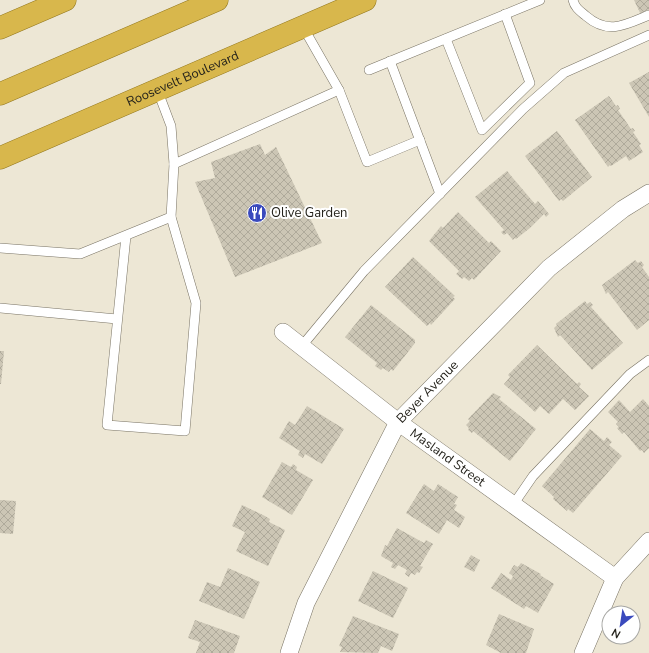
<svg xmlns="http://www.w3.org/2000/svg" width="649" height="653" viewBox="0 0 649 653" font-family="'Nunito Sans',sans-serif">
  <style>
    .building { fill: url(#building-cross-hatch) }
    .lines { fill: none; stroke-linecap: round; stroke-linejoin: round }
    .service-casing { stroke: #797364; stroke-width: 10 }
    .minor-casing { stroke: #797364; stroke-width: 18 }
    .trunk-casing { stroke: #92771e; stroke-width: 23 }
    .service { stroke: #fff; stroke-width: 9 }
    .minor { stroke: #fff; stroke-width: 17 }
    .trunk { stroke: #d8b74c; stroke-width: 22 }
    .labels { text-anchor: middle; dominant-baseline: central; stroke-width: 4; stroke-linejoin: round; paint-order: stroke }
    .street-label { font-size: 13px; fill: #24221b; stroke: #fff }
    .poi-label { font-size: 13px; fill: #24221b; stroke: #fff; text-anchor: start }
  </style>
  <defs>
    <pattern id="building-cross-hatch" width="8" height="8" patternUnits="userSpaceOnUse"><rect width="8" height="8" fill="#ccc6b5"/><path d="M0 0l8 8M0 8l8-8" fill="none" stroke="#afaa9b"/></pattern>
  </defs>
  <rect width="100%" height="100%" fill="#ede7d5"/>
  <g class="building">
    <polygon points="634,0 649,0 649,11 641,15"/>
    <polygon points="649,72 649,117 629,83"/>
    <polygon points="609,96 616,106 618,105 620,109 618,110 631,129 633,128 635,131 633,132 641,144 639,145 643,152 629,161 626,156 611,166 610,165 608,167 575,120"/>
    <polygon points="557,131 592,177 563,201 561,199 559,201 525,156"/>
    <polygon points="260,144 265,155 276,147 322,243 235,277 195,182 215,178 211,162"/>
    <polygon points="507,171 535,204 538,201 549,214 546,217 544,214 530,228 516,239 515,238 513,240 507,233 504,235 501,232 504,230 475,197"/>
    <polygon points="458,212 489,243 491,241 501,251 474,280 472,278 469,281 464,277 462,279 456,274 459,271 429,241 441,226 443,228"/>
    <polygon points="413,257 455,296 453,297 455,299 431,325 430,323 427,326 385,287"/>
    <polygon points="635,260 638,263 641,261 644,265 642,267 649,277 649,320 637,330 608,292 606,294 602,285"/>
    <polygon points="585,301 587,304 590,302 593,305 591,307 623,343 592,370 560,335 558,337 554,328 557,325 556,324"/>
    <polygon points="371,305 415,340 415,343 393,371 391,369 389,372 383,368 381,370 375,366 377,363 345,337"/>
    <polygon points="537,345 577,384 579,382 581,384 579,387 589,396 575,410 563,399 549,414 540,406 535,412 504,384 510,377 508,375"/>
    <polygon points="0,351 4,351 1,384 0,384"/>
    <polygon points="493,393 501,397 499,399 536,429 510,461 473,431 472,433 468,430 469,428 466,425 470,421 468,419"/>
    <polygon points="643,399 649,406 649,448 644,453 642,450 640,451 624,432 622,434 617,428 619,427 616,424 618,422 608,412 619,400 630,412"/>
    <polygon points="307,406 344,429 322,464 305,454 303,458 298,455 300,451 279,438 289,421 295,425"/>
    <polygon points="590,429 604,441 607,437 612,442 609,445 622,456 573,513 568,509 567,511 553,499 554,497 542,486"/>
    <polygon points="282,462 291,467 293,464 297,467 296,470 313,480 292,515 262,497"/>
    <polygon points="424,484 434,491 438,484 458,497 454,504 457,505 454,510 465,517 459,528 447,520 439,534 406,513"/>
    <polygon points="0,500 16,501 13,534 0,533"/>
    <polygon points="242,505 265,516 270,519 269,522 285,530 268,566 236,551 245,532 232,526"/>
    <polygon points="397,528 424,543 426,540 433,544 420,566 423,567 419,573 417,572 415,575 411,573 409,577 405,574 407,570 398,565 395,569 391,567 393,563 381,556 385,545 387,546"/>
    <polygon points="471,555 480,560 474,572 464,567"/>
    <polygon points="521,563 541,574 540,575 554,584 538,613 526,606 524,609 491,588 501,573 511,580 513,576 509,573 514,565 518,567"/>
    <polygon points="228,568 260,582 244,619 199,601 207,582 220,587"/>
    <polygon points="373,571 408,588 393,618 358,601"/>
    <polygon points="499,614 534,629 526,653 501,653 486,645"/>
    <polygon points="353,616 399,634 392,651 381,646 378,653 340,652 342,647 339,646"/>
    <polygon points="195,620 240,636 234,653 196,653 200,642 188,638"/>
  </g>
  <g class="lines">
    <defs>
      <g id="service">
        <path d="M573,0C575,8 580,11 586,16C608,35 625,25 649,15"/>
        <polyline points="303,27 339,90 367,162 420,140"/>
        <polyline points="446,39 482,130 530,83 505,14"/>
        <polyline points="390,61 440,194"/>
        <polyline points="369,70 540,0"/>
        <polyline points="174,164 339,90"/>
        <polyline points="126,236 107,425 185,431 196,303 171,217 174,164 171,126 157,89"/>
        <polyline points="0,248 80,254 171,217"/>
        <polyline points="0,308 117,319"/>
        <polyline points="301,347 364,271 523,109 564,73 649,35"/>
        <polyline points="513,505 533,476 630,374 649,360"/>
      </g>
      <g id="minor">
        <path id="s1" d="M283,332L398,422L615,578"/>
        <path id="s2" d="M289,653L306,603L398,422L549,268L623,209L649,193"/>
        <polyline points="583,653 615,578 649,541"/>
      </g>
      <g id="trunk">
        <polyline points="0,28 65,0"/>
        <polyline points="0,94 217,0"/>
        <path id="s3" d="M0,158L365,0"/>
      </g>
    </defs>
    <use href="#service" class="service-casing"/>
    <use href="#minor" class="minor-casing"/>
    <use href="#trunk" class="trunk-casing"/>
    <use href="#service" class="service"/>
    <use href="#minor" class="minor"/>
    <use href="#trunk" class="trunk"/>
  </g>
  <defs>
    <symbol id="restaurant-disc" viewBox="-11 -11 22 22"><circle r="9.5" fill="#3a4abd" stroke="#fff"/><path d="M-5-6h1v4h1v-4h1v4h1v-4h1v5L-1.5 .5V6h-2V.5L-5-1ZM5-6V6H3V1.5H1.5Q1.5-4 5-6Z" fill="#fff"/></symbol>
  </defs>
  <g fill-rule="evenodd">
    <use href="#restaurant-disc" x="246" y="202" width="22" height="22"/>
  </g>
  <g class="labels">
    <g class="street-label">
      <text stroke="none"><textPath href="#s3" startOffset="199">Roosevelt Boulevard</textPath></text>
      <text stroke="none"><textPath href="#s2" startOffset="298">Beyer Avenue</textPath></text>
      <text stroke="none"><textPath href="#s1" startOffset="207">Masland Street</textPath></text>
    </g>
    <g class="poi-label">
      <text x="271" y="213">Olive Garden</text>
    </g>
  </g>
  <g transform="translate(621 625) rotate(210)"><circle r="19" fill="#ffffff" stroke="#a7a7a4"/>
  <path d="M0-3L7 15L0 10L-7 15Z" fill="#3a4abd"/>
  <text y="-6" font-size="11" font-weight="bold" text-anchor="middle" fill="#24221b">N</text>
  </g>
</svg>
